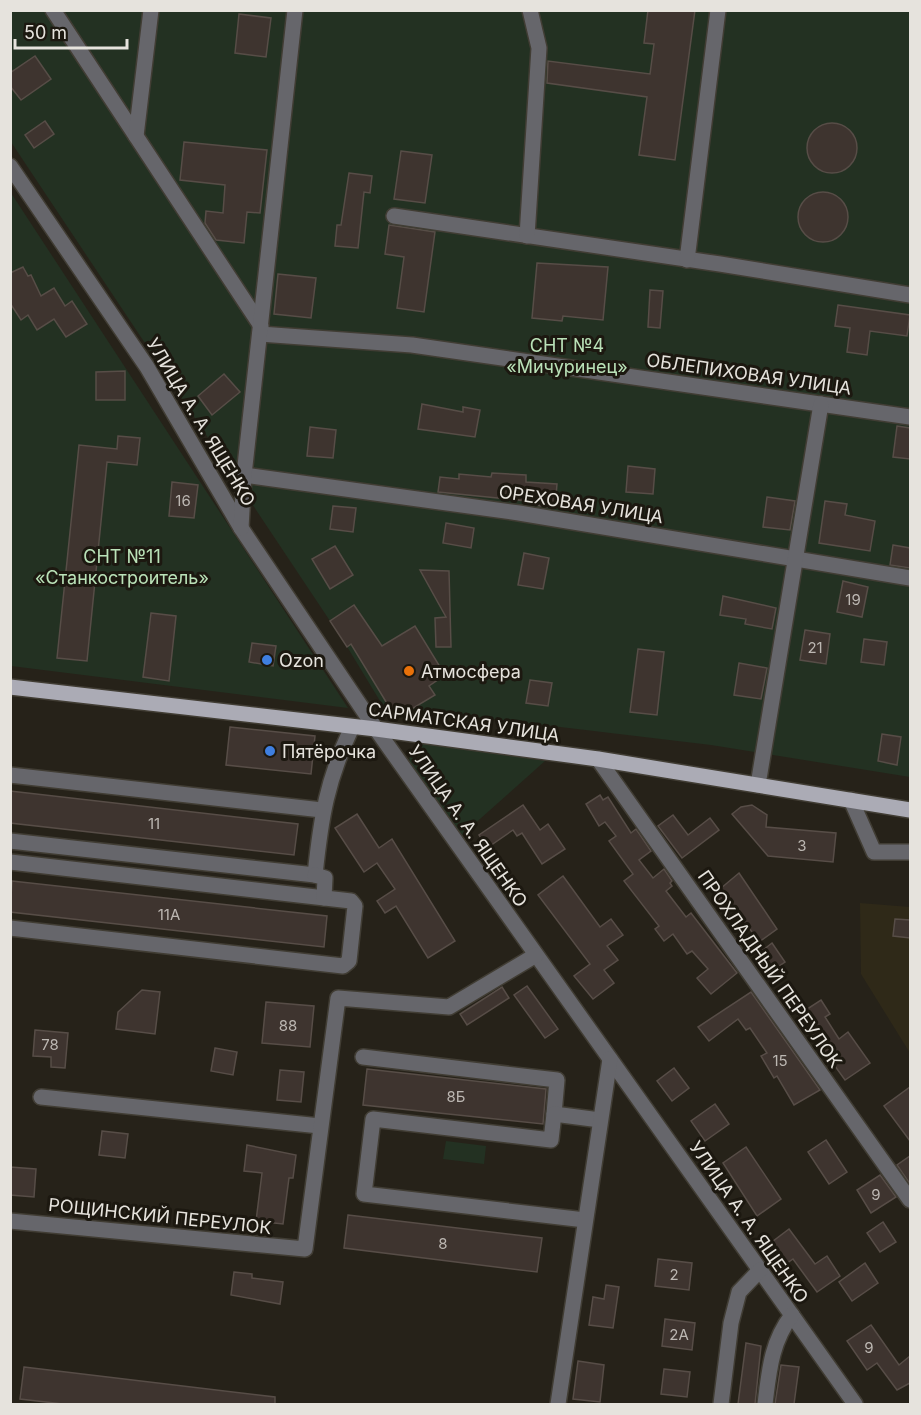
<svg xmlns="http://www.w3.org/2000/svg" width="921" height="1415" viewBox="0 0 921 1415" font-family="Inter,sans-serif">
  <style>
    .industrial { fill: #2f2918 }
    .green { fill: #233122 }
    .building { fill: #3e342f; stroke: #574d47; stroke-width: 1.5 }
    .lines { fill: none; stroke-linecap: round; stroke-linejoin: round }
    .minor-casing { stroke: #413d34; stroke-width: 18 }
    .major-casing { stroke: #413d34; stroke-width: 18 }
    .minor { stroke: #66666b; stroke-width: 15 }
    .major { stroke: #ababb5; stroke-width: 15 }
    .shop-dot { fill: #3f7fe0; stroke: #1c1810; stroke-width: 2 }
    .food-dot { fill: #e8710a; stroke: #1c1810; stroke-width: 2 }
    .labels { text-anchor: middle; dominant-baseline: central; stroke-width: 6; stroke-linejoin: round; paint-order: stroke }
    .number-label { font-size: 15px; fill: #bcb7b2 }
    .park-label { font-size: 18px; fill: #bae2b8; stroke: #1c1810 }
    .street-label { font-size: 18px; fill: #e6e3dd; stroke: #1c1810 }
    .poi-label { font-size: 18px; fill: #e6e3dd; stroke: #1c1810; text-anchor: start }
  </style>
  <rect width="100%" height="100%" fill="#262219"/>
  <polygon class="industrial" points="860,903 910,907 910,1053 861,974"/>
  <g class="green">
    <polygon points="10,11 910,11 910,777 711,745 383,706 346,645 11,142"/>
    <polygon points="11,193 348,708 11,666"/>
    <polygon points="424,743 434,744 545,761 462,835 409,765 410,752"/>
    <polygon points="446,1141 486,1146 484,1164 443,1159"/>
  </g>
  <g class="building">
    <polygon points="648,10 695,10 675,160 639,155 647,97 547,83 548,61 650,74 654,44 644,43"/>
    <polygon points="239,14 271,18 266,57 235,53"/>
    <polygon points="35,56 51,79 21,100 10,86 10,73"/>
    <polygon points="45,121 54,134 34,148 25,135"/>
    <circle cx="832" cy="148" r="25"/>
    <polygon points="184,142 267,150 260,213 247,212 244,243 216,240 205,223 206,211 223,213 225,185 180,180"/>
    <polygon points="401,151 432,155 425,203 394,199"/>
    <polygon points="349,173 372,176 370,193 364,192 358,248 335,246 337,225 341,225"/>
    <circle cx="823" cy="217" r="25"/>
    <polygon points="389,225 435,232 424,312 397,308 404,257 385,254"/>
    <polygon points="537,263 608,267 603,320 563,316 562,321 532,318"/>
    <polygon points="23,267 28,276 31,275 41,296 54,288 65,306 72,301 87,324 66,337 54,319 37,330 28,315 21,320 10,303 10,273"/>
    <polygon points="278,274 316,278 311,318 274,314"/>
    <polygon points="650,290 663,291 660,328 648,327"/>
    <polygon points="838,305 910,315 907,336 870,331 867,355 847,352 850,328 835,326"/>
    <polygon points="125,371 125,400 96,400 96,372"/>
    <polygon points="224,374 240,392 212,415 198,396"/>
    <polygon points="422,404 463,412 463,407 480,410 475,437 418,429"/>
    <polygon points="897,426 910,428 910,459 893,457"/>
    <polygon points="310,427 336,430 333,458 307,456"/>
    <polygon points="118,436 140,438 137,465 107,462 87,661 57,658 79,445 117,449"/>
    <polygon points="628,466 655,469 653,494 626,492"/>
    <polygon points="492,473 526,475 526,482 557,484 555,508 527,504 527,501 438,492 440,477 459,479 459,474 491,477"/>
    <polygon points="172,482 198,485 194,518 169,516"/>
    <polygon points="767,497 795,501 790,530 763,527"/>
    <polygon points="825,501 847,504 845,515 875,521 870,551 819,543"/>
    <polygon points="333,506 356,508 353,532 330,529"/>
    <polygon points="446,523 474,528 471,548 443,543"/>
    <polygon points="893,545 910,548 910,568 890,565"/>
    <polygon points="335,546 353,575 330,589 312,559"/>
    <polygon points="524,553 549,558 543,589 518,585"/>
    <polygon points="420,570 449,571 451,647 436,647 435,618 446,617"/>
    <polygon points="843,581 868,587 862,617 837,612"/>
    <polygon points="723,596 776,608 772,629 745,624 746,619 720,615"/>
    <polygon points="354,605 382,646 415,626 445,675 429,686 435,695 405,713 391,710 351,644 347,647 330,621"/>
    <polygon points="151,613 176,616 169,681 143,677"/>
    <polygon points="805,630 830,634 826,664 800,660"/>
    <polygon points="864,639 887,642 884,665 861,662"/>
    <polygon points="252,643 276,646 273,666 249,662"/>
    <polygon points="638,649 664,652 657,715 630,712"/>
    <polygon points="739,663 767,668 761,699 734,695"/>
    <polygon points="530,680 552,683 548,706 526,703"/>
    <polygon points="230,727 315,736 311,774 226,765"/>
    <polygon points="882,734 901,737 897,765 878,761"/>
    <polygon points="10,791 298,824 294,855 10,823"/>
    <polygon points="600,795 603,800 608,797 631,833 636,829 651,851 639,860 653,878 664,869 672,881 670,883 672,886 666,891 686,917 691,913 737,973 711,994 697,978 708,969 692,951 687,954 673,934 664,941 655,929 659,926 624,881 633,874 609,841 616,836 605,822 599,826 586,804"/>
    <polygon points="523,805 540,830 548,824 565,849 542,864 522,833 517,836 513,830 487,848 479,835"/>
    <polygon points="752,805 767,815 766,827 836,833 833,862 768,856 732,814 741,807"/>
    <polygon points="357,814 379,848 392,839 455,941 428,958 396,906 385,913 377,901 395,889 377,863 364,872 335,828"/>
    <polygon points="673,815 688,835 710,818 719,830 682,858 658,826"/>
    <polygon points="739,873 777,929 759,942 735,908 729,912 714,894"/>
    <polygon points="563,876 600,927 611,919 623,935 607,946 618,960 604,970 614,983 593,999 574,976 590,964 538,895"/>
    <polygon points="12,881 327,916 324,947 10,912"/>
    <polygon points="895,919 910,920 910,938 893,936"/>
    <polygon points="772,943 785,962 770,972 758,954"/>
    <polygon points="527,986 558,1029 545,1038 514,995"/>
    <polygon points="502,987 509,998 467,1025 460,1014"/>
    <polygon points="142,990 160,992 155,1034 116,1029 118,1012"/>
    <polygon points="751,992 820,1090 794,1105 777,1076 774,1078 761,1056 767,1053 750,1028 746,1030 738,1019 709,1041 698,1027"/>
    <polygon points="821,1000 830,1014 825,1017 839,1039 848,1032 870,1063 845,1080 798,1015"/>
    <polygon points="266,1002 314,1006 310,1047 262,1043"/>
    <polygon points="35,1030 68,1033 65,1068 51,1067 51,1057 33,1056"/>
    <polygon points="215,1048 237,1052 233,1075 211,1071"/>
    <polygon points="674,1068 689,1088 672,1101 657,1081"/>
    <polygon points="367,1069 546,1089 543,1124 363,1105"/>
    <polygon points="280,1070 304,1072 301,1102 277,1100"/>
    <polygon points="910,1087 910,1141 884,1106"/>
    <polygon points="715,1104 729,1124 705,1141 691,1121"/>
    <polygon points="102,1131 128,1134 125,1158 99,1155"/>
    <polygon points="826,1140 847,1172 829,1184 808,1152"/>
    <polygon points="247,1145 296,1155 293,1178 289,1178 283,1224 256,1221 262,1173 244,1171"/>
    <polygon points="746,1147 781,1199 757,1216 723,1163"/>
    <polygon points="910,1156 910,1184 897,1165"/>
    <polygon points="10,1167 36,1169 34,1197 10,1195"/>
    <polygon points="880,1175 896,1197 871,1213 857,1190"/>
    <polygon points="348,1215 542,1238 537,1272 344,1248"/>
    <polygon points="883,1222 896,1242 880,1252 867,1233"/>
    <polygon points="789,1229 815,1264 827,1256 840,1276 817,1292 793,1259 783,1266 768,1245"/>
    <polygon points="658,1259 692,1263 689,1290 655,1286"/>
    <polygon points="865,1263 878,1283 852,1301 839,1282"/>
    <polygon points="234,1272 252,1274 252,1278 283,1282 280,1304 231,1295"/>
    <polygon points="606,1285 619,1287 613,1328 589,1325 593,1297 604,1299"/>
    <polygon points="665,1319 695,1323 692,1350 662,1346"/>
    <polygon points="871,1325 899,1365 910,1356 910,1383 897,1390 877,1363 867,1370 847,1341"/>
    <polygon points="746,1343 761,1346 755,1404 738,1404"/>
    <polygon points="578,1361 604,1365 600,1402 573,1399"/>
    <polygon points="781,1365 799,1367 794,1404 775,1404"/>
    <polygon points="24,1367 275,1397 275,1404 63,1404 20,1399"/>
    <polygon points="664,1369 690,1372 687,1397 661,1394"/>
  </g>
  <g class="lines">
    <defs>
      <g id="minor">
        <polyline points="53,10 261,326"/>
        <polyline points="136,136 151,10"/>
        <polyline points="10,166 147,367 241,528 376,729 855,1404"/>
        <polyline points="394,216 720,264 910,295"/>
        <polyline points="527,236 539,48 530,10"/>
        <polyline points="687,260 718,10"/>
        <polyline points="260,334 412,345 910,417"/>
        <polyline points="244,475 519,513 910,578"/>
        <polyline points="241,528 244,475 295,10"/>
        <polyline points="598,759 910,1200"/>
        <polyline points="10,775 322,810"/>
        <polyline points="758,785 821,404"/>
        <polyline points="851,800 874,852 910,852"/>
        <path d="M10,841L315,875C321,817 327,780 352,727"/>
        <polyline points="10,862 351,901 355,906 349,961 343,966 10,928"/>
        <polyline points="315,875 325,878 324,898"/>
        <polyline points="363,1057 557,1080 554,1114"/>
        <polyline points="41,1097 320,1126"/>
        <polyline points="585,1220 364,1194 373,1119 551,1140 554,1114 600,1120"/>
        <polyline points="10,1221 305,1249 338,998 449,1007 536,955"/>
        <polyline points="558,1404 610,1059"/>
        <polyline points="721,1404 731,1323 739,1292 760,1270"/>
        <path d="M765,1404C769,1372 771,1342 792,1315"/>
      </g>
      <polyline id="major" points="10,687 376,729 598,759 910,810"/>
    </defs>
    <use href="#minor" class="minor-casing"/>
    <use href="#major" class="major-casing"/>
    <use href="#minor" class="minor"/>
    <use href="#major" class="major"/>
  </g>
  <g class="shop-dot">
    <circle cx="267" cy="660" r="6"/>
    <circle cx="270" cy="751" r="6"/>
  </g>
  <circle class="food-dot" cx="409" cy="671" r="6"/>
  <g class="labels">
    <g class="number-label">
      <text x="183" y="500">16</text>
      <text x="853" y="599">19</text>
      <text x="815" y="647">21</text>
      <text x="154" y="823">11</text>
      <text x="802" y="845">3</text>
      <text x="169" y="914">11А</text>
      <text x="288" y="1025">88</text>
      <text x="50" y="1044">78</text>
      <text x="780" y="1060">15</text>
      <text x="456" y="1096">8Б</text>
      <text x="876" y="1194">9</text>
      <text x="443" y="1243">8</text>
      <text x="674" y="1274">2</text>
      <text x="679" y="1334">2А</text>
      <text x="869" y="1347">9</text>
    </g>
    <g class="park-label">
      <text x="567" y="345">СНТ №4<tspan x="567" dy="21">«Мичуринец»</tspan></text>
      <text x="122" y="556">СНТ №11<tspan x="122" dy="21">«Станкостроитель»</tspan></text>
    </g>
    <g class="street-label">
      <text transform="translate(749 374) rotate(8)">ОБЛЕПИХОВАЯ УЛИЦА</text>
      <text transform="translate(201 422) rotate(59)">УЛИЦА А. А. ЯЩЕНКО</text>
      <text transform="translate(581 504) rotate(9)">ОРЕХОВАЯ УЛИЦА</text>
      <text transform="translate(464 722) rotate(8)">САРМАТСКАЯ УЛИЦА</text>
      <text transform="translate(468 826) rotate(55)">УЛИЦА А. А. ЯЩЕНКО</text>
      <text transform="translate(770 969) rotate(55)">ПРОХЛАДНЫЙ ПЕРЕУЛОК</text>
      <text transform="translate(160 1216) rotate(6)">РОЩИНСКИЙ ПЕРЕУЛОК</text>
      <text transform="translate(749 1222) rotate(55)">УЛИЦА А. А. ЯЩЕНКО</text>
    </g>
    <g class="poi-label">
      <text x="279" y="660">Ozon</text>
      <text x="421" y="671">Атмосфера</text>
      <text x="282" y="751">Пятёрочка</text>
    </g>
  </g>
  <rect width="921" height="1415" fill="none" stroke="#e6e3dd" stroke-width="24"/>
  <path d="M15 39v9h112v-9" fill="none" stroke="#e6e3dd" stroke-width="3"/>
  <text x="24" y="39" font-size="18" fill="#e6e3dd" stroke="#1c1810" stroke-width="4.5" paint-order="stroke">50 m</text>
</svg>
